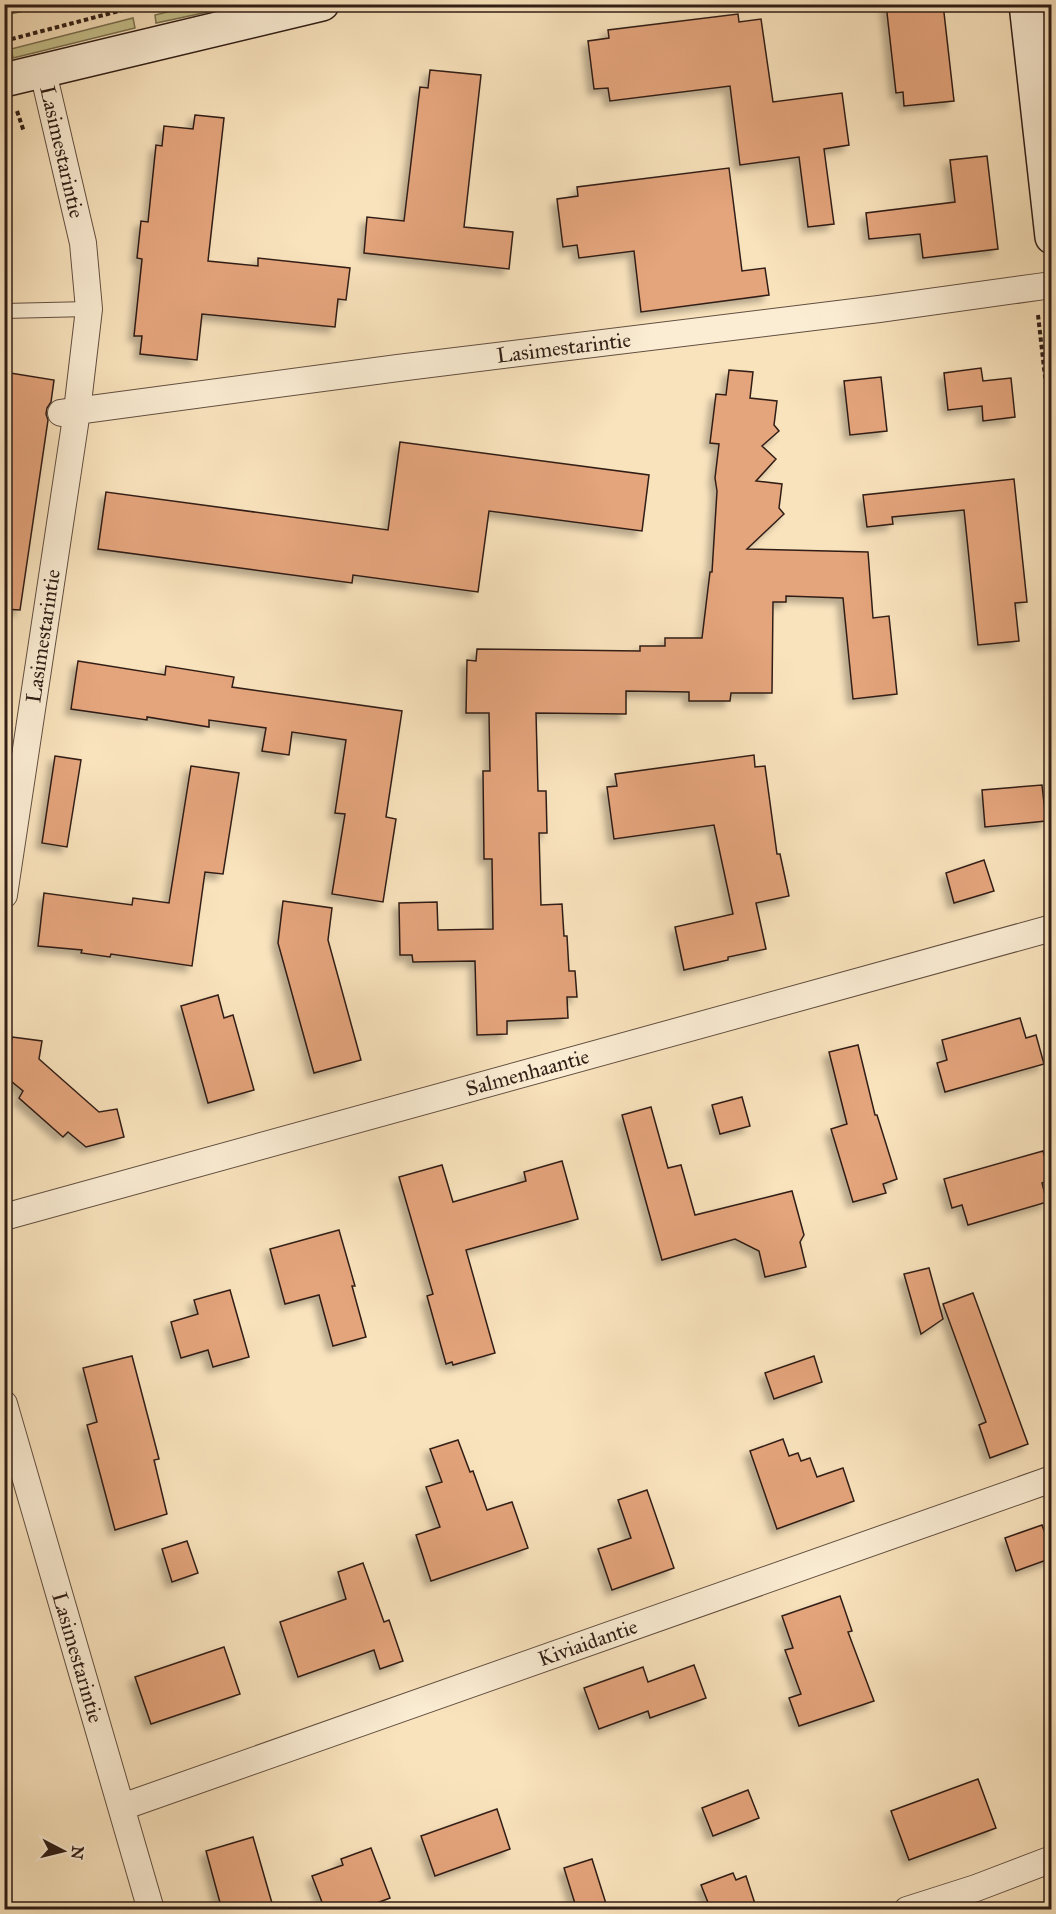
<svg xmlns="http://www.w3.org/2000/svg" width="1056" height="1914" viewBox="0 0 1056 1914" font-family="'IM FELL Great Primer',serif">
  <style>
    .green { fill: #c5c18c; stroke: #7a7051; stroke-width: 1.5 }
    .building { fill: #e4a47b; stroke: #301e16; stroke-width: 1.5; filter: url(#shadow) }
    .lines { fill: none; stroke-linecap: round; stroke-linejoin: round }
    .lane-casing { stroke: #624f40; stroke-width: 16 }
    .street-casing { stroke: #624f40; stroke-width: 28 }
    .secondary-casing { stroke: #301e16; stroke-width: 36 }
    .path { stroke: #301e16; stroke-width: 4; stroke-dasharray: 4.5 3; stroke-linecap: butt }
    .lane { stroke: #fbedd4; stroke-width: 14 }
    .street { stroke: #fbedd4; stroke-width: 26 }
    .secondary { stroke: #fbedd4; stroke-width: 33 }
    .labels { text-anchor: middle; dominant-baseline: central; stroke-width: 4.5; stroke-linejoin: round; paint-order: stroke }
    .street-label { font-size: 21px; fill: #301e16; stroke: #fbedd4 }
  </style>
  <defs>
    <filter id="shadow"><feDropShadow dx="-5.5" dy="5.5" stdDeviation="3" flood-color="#0004"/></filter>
  </defs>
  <rect width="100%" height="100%" fill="#f9e3bd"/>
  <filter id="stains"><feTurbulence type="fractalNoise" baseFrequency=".00333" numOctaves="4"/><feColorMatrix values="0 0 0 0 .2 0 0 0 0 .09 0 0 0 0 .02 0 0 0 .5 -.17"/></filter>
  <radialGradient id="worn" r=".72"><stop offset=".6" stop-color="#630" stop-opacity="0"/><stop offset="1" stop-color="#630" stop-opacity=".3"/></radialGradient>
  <g class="green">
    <polygon points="5,4 52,4 52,5 5,15"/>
    <polygon points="199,4 241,5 156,23 155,15"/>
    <polygon points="133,18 135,28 13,58 11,49"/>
  </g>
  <g class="building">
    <polygon points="886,4 943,4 954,101 904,106 903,92 896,93"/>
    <polygon points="738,14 739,22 761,19 773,102 842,93 849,145 824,149 834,224 808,227 799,157 740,165 730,86 610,101 608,88 594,89 588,41 609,38 608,30"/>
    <polygon points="430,70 481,75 464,227 513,232 509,269 364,253 367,217 404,221 420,87 428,88"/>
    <polygon points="195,115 224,118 208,261 258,266 258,258 350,268 346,300 338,299 335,327 202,314 197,360 140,354 142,336 134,336 142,259 137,258 141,221 148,222 156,145 162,146 164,126 193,129"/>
    <polygon points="987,156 998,249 923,258 920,234 869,239 866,213 955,202 950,160"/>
    <polygon points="729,168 742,271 765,268 769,295 641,312 634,251 579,258 577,245 563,247 557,199 578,196 577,187"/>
    <polygon points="981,368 983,381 1011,378 1015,417 983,421 982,406 948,410 944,373"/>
    <polygon points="729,370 753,372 750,398 777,401 774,425 779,431 762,446 776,459 756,481 782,484 779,508 784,514 747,549 868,552 873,618 889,616 897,694 853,699 843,598 786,596 786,602 773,602 772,693 731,693 730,701 689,701 689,692 626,691 626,714 536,713 538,791 546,791 547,833 539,833 541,905 562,904 564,936 567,936 569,971 575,971 577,997 567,997 568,1018 507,1021 507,1034 477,1035 475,961 413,962 412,955 400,955 399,903 437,902 438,930 493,929 492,859 484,859 483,771 490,771 489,713 466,713 467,660 476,661 477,649 640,651 640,646 665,646 665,638 702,638 710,572 712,572 717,491 715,478 719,444 710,443 716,394 726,395"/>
    <polygon points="4,372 54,380 51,402 47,408 46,414 48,420 20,610 4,609"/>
    <polygon points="881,377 887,431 850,435 844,381"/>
    <polygon points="400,442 649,475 642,531 489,511 478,592 353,575 352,583 98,549 106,492 388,530"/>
    <polygon points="1014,479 1027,602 1015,603 1019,641 978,645 964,510 892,517 893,524 867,527 863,495"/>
    <polygon points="78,661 165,675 166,666 234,677 232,687 402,711 386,817 396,819 383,902 332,894 345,814 335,813 346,740 292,732 289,755 262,751 266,728 209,720 209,727 147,717 147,720 71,709"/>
    <polygon points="754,755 755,767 765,766 777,854 780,854 789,896 756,903 766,949 728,957 728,960 684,970 675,927 733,914 714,825 614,839 607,787 617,786 615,774"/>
    <polygon points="55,756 81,760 67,847 42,843"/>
    <polygon points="191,766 239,773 223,874 205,872 192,966 111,954 110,957 81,953 82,950 38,946 44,893 132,905 133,898 169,903"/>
    <polygon points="1042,785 1046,821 985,827 982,790"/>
    <polygon points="984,860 994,891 954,903 946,873"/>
    <polygon points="283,901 332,908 328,940 361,1060 314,1073 278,943"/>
    <polygon points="218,995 224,1018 233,1015 254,1090 208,1103 181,1006"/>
    <polygon points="1020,1018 1026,1038 1036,1035 1044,1064 945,1092 937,1063 947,1060 942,1040"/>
    <polygon points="12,1037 42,1041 39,1059 99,1112 117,1109 124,1137 86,1147 68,1132 63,1137 19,1098 23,1091 6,1077"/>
    <polygon points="858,1045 875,1115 877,1115 897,1179 883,1184 886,1193 853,1202 831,1129 847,1124 829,1052"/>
    <polygon points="742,1097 750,1126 720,1134 712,1105"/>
    <polygon points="651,1107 668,1168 681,1165 695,1215 792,1191 804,1235 800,1242 806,1267 765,1277 759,1251 735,1239 662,1260 622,1115"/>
    <polygon points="1043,1151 1051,1180 1042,1183 1047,1202 968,1225 962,1205 952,1208 944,1179"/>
    <polygon points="562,1161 578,1219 466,1250 495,1353 453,1365 452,1362 446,1364 427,1296 433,1294 399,1177 442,1165 453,1202 526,1181 524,1172"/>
    <polygon points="339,1230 355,1286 352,1286 366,1337 333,1346 319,1295 285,1304 270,1249"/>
    <polygon points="929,1268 943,1319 921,1334 904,1274"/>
    <polygon points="230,1290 249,1357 213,1367 208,1350 181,1358 171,1322 198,1314 194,1300"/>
    <polygon points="973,1293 1028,1444 990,1458 979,1425 986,1422 943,1304"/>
    <polygon points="132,1356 159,1459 154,1460 167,1514 115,1530 87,1425 97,1422 83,1368"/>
    <polygon points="814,1356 822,1382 774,1399 765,1373"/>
    <polygon points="783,1439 789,1456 798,1453 801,1461 810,1458 817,1477 843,1468 854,1501 777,1529 750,1451"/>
    <polygon points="458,1440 470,1472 473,1471 487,1510 512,1502 528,1548 431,1581 416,1535 440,1527 426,1487 442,1482 430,1449"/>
    <polygon points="647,1490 674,1568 612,1590 598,1549 631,1538 618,1500"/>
    <polygon points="1042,1525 1052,1552 1052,1558 1016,1571 1005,1538"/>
    <polygon points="187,1541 198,1573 172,1582 162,1549"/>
    <polygon points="363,1563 384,1622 389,1620 403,1661 380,1669 374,1650 298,1677 280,1622 346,1599 338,1572"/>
    <polygon points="840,1596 852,1631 848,1632 874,1701 799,1726 789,1698 801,1694 785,1650 793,1648 782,1616"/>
    <polygon points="224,1647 240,1694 151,1724 135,1677"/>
    <polygon points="694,1665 706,1698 650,1718 648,1711 599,1729 584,1688 643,1667 648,1682"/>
    <polygon points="978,1779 996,1828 909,1860 891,1811"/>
    <polygon points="748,1790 759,1818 713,1836 702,1808"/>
    <polygon points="497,1809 510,1849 435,1876 421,1836"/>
    <polygon points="253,1837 274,1910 222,1910 206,1851"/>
    <polygon points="371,1848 390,1898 358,1910 325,1910 312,1876 343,1865 341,1859"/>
    <polygon points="592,1859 608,1910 577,1910 564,1868"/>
    <polygon points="733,1873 736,1880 746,1876 757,1910 711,1910 701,1885"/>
  </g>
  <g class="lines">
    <defs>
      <polyline id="lane" points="4,311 89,309"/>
      <g id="street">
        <path id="s1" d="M61,413L398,368L879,309L1052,285"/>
        <path id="s2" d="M4,895L77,411L89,309L83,243L43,72"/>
        <path id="s3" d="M4,1217L1052,928"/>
        <path id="s4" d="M4,1404L151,1910"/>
        <path id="s5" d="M122,1807L1052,1479"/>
        <polyline points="907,1910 976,1888 1052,1859"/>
      </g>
      <g id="secondary">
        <polyline points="1026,4 1052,237"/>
        <polyline points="4,80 322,4"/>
      </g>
    </defs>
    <use href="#lane" class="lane-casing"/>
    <use href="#street" class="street-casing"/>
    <use href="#secondary" class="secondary-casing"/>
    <g class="path">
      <polyline points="4,41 146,4"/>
      <polyline points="17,111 24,132"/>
      <polyline points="1038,315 1052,438"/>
    </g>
    <use href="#lane" class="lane"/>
    <use href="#street" class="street"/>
    <use href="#secondary" class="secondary"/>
  </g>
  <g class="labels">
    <g class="street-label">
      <text transform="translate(62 152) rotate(77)">Lasimestarintie</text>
      <text stroke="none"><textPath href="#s1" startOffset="507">Lasimestarintie</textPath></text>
      <text stroke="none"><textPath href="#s2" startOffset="262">Lasimestarintie</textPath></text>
      <text stroke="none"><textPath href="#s3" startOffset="543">Salmenhaantie</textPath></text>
      <text stroke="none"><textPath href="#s5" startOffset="494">Kiviaidantie</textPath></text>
      <text stroke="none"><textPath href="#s4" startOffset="264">Lasimestarintie</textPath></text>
    </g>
  </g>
  <rect width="1056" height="1914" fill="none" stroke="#f9e3bd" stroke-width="24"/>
  <rect x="6" y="6" width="1044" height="1902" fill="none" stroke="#301e16" stroke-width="3"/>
  <rect x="12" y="12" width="1032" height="1890" fill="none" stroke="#301e16" stroke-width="1.5"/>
  <g transform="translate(63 1851) rotate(97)" stroke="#fbedd4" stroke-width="4.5" paint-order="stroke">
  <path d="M0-4.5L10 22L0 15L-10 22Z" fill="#301e16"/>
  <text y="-9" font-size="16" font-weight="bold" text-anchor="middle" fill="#301e16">N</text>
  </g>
  <rect width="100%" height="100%" filter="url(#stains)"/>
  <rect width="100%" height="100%" fill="url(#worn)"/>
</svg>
